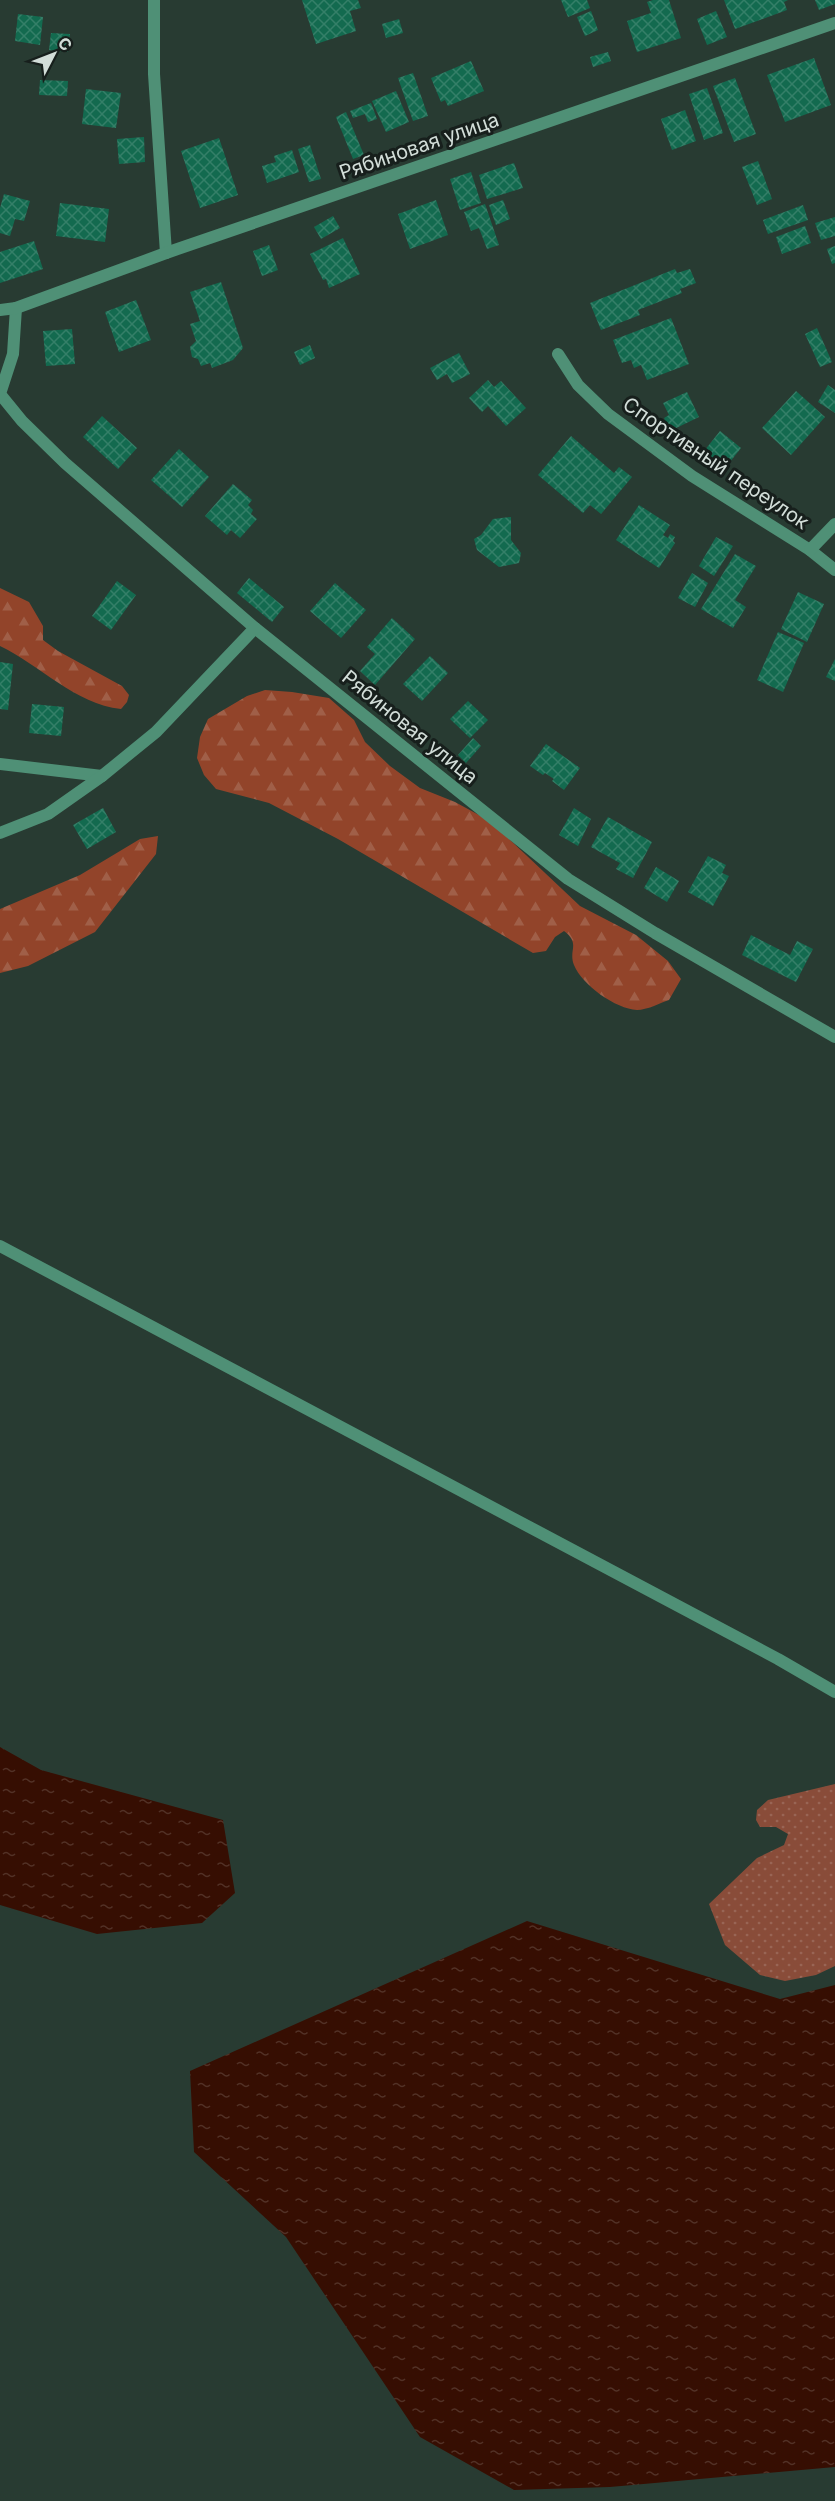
<svg xmlns="http://www.w3.org/2000/svg" width="835" height="2501" viewBox="0 0 835 2501" font-family="Inter,sans-serif">
  <style>
    .grass { fill: url(#grass-dots) }
    .forest { fill: url(#forest-firs) }
    .water { fill: url(#water-ripples) }
    .building { fill: url(#building-cross-hatch) }
    .lines { fill: none; stroke-linecap: round; stroke-linejoin: round }
    .street { stroke: #4f9076; stroke-width: 12 }
    .labels { text-anchor: middle; dominant-baseline: central; stroke-width: 6; stroke-linejoin: round; paint-order: stroke }
    .street-label { font-size: 20px; fill: #d2ddd8; stroke: #171f1c }
  </style>
  <defs>
    <pattern id="grass-dots" width="8" height="8" patternUnits="userSpaceOnUse" patternTransform="scale(1.5)"><rect width="8" height="8" fill="#894c39"/><path d="M2 2h.1M6 6h.1" fill="none" stroke="#996555" stroke-width="1.8" stroke-linecap="round"/></pattern>
    <pattern id="forest-firs" width="22" height="20" patternUnits="userSpaceOnUse" patternTransform="scale(1.5)"><rect width="22" height="20" fill="#92442a"/><path d="M5 1l3.5 6h-7zM16 11l3.5 6h-7z" fill="#a05f48"/></pattern>
    <pattern id="water-ripples" width="26" height="14" patternUnits="userSpaceOnUse" patternTransform="scale(1.5)"><rect width="26" height="14" fill="#360e02"/><path d="M2 4q2-2 4 0t4 0M15 11q2-2 4 0t4 0" fill="none" stroke="#523126"/></pattern>
    <pattern id="building-cross-hatch" width="8" height="8" patternUnits="userSpaceOnUse" patternTransform="scale(1.5)"><rect width="8" height="8" fill="#136a4f"/><path d="M0 0l8 8M0 8l8-8" fill="none" stroke="#347f68"/></pattern>
  </defs>
  <rect width="100%" height="100%" fill="#283b32"/>
  <polygon class="grass" points="835,1784 835,1966 816,1975 785,1981 760,1975 725,1945 709,1904 757,1858 784,1845 788,1834 776,1827 760,1827 756,1820 757,1810 768,1800"/>
  <g class="forest">
    <path d="M0,588L29,602L43,626V640L58,651L122,686L129,695L127,702L121,709C75,704 40,665 0,646Z"/>
    <path d="M265,690L292,692L329,698L354,720L365,742L390,766L420,788L455,802L490,821L580,906L636,935L668,961L681,979L669,1000C660,1003 647,1010 637,1010C616,1009 582,985 574,965C568,950 581,944 564,931L555,937L546,951L533,953L338,839L269,803L216,789L204,775L197,758L200,737L208,719L247,696Z"/>
    <polygon points="158,836 156,854 95,932 28,966 0,973 0,909 80,875 140,839"/>
  </g>
  <g class="water">
    <polygon points="0,1747 41,1770 223,1820 235,1893 202,1923 97,1934 0,1905"/>
    <polygon points="527,1921 780,1999 835,1985 835,2467 610,2487 514,2490 420,2437 286,2237 194,2152 190,2071"/>
  </g>
  <g class="building">
    <polygon points="302,0 358,0 361,8 350,11 356,31 316,44"/>
    <polygon points="561,0 587,0 590,8 568,17"/>
    <polygon points="653,0 669,0 681,38 637,52 627,21 651,13 647,2"/>
    <polygon points="724,0 788,0 784,2 787,10 735,29"/>
    <polygon points="815,0 835,0 835,4 819,10"/>
    <polygon points="591,11 598,30 585,36 577,17"/>
    <polygon points="716,11 727,37 707,45 697,19"/>
    <polygon points="18,14 43,17 40,45 15,41"/>
    <polygon points="399,19 403,33 386,38 382,24"/>
    <polygon points="51,33 70,34 68,52 49,50"/>
    <polygon points="608,52 611,61 593,67 590,57"/>
    <polygon points="814,58 831,105 785,122 767,75"/>
    <polygon points="471,61 484,91 448,106 445,100 441,102 431,78"/>
    <polygon points="413,73 428,116 413,121 398,78"/>
    <polygon points="735,78 756,134 734,142 713,86"/>
    <polygon points="40,80 68,81 67,96 39,95"/>
    <polygon points="707,88 723,133 704,140 689,94"/>
    <polygon points="86,89 121,93 116,128 82,124"/>
    <polygon points="396,91 409,122 386,132 372,101"/>
    <polygon points="371,103 377,119 368,122 365,114 353,118 350,111"/>
    <polygon points="685,110 696,141 672,150 661,119"/>
    <polygon points="346,112 364,155 353,159 336,117"/>
    <polygon points="144,137 145,162 119,164 117,139"/>
    <polygon points="219,138 238,195 200,208 181,151"/>
    <polygon points="310,145 321,179 309,182 298,149"/>
    <polygon points="292,150 299,172 267,183 262,166 276,162 274,156"/>
    <polygon points="758,161 772,199 757,205 742,167"/>
    <polygon points="514,163 523,188 487,199 479,175"/>
    <polygon points="471,172 481,203 460,210 450,179"/>
    <polygon points="4,194 30,201 24,221 15,219 10,236 0,233 0,208"/>
    <polygon points="436,200 448,235 410,249 398,214"/>
    <polygon points="503,200 510,219 496,225 489,205"/>
    <polygon points="60,203 109,209 105,242 56,236"/>
    <polygon points="485,204 499,245 487,249 479,228 471,231 464,212"/>
    <polygon points="803,205 808,220 768,234 763,220"/>
    <polygon points="333,216 340,228 321,239 314,227"/>
    <polygon points="835,217 835,236 821,240 815,223"/>
    <polygon points="805,226 811,243 782,254 776,237"/>
    <polygon points="343,238 360,274 329,288 326,279 323,280 310,254"/>
    <polygon points="34,241 43,269 0,283 0,252"/>
    <polygon points="269,245 278,270 262,276 253,251"/>
    <polygon points="835,246 835,263 832,264 827,249"/>
    <polygon points="675,269 677,273 690,269 696,283 680,289 682,293 638,310 640,315 601,330 590,303"/>
    <polygon points="221,282 243,348 233,360 212,368 210,363 201,366 198,359 192,357 190,347 196,341 190,324 200,321 190,292"/>
    <polygon points="136,300 151,340 119,352 105,312"/>
    <polygon points="671,318 689,364 647,380 641,365 634,368 631,360 622,363 613,340"/>
    <polygon points="817,328 832,362 820,367 805,334"/>
    <polygon points="72,329 75,364 46,366 43,331"/>
    <polygon points="310,345 315,358 300,365 294,352"/>
    <polygon points="459,353 470,374 452,383 447,374 437,380 430,368"/>
    <polygon points="488,380 494,387 501,381 526,408 506,426 488,406 482,412 469,398"/>
    <polygon points="828,385 835,390 835,413 818,402"/>
    <polygon points="796,391 825,417 791,455 762,428"/>
    <polygon points="687,392 699,417 670,431 664,418 669,415 663,403"/>
    <polygon points="102,416 137,448 118,469 83,437"/>
    <polygon points="720,431 741,448 722,472 701,455"/>
    <polygon points="571,436 614,473 619,467 632,477 601,514 590,505 583,513 538,475"/>
    <polygon points="179,449 209,477 182,507 151,480"/>
    <polygon points="233,484 252,500 248,505 253,510 251,514 257,519 240,538 231,530 227,535 205,516"/>
    <polygon points="639,505 670,525 663,535 668,538 670,534 675,537 673,541 675,543 659,568 616,540"/>
    <polygon points="511,517 511,540 521,553 519,563 499,567 477,550 474,539 481,535 493,519"/>
    <polygon points="716,537 733,546 714,576 699,566"/>
    <polygon points="735,554 756,566 735,600 746,607 733,628 701,609"/>
    <polygon points="692,573 708,583 695,607 678,598"/>
    <polygon points="249,578 284,607 272,622 237,593"/>
    <polygon points="117,581 136,595 111,630 92,616"/>
    <polygon points="335,583 366,610 341,638 310,611"/>
    <polygon points="798,592 824,604 807,642 781,629"/>
    <polygon points="392,618 415,639 375,685 360,671 375,654 367,647"/>
    <polygon points="778,632 804,643 783,692 757,680"/>
    <polygon points="430,656 448,673 422,701 403,684"/>
    <polygon points="835,659 835,681 826,677"/>
    <polygon points="0,662 13,664 8,710 0,709"/>
    <polygon points="468,701 488,720 470,738 450,719"/>
    <polygon points="32,704 64,707 61,736 29,733"/>
    <polygon points="473,738 481,746 466,763 458,755"/>
    <polygon points="546,744 580,768 564,790 552,781 554,779 545,773 543,775 530,766"/>
    <polygon points="103,808 116,832 87,849 73,825"/>
    <polygon points="574,808 591,819 578,846 559,835"/>
    <polygon points="608,817 652,842 633,878 616,869 620,863 591,847"/>
    <polygon points="708,856 726,865 722,873 729,876 713,906 688,892"/>
    <polygon points="656,867 679,881 667,902 644,888"/>
    <polygon points="751,935 790,955 797,941 813,949 796,982 742,955"/>
  </g>
  <g class="lines">
    <g class="street">
      <polyline points="154,0 154,74 166,253"/>
      <polyline points="16,308 13,354 0,394 22,421 65,463 255,628 568,879 655,933 835,1037"/>
      <polyline points="0,310 16,308 166,253 835,23"/>
      <polyline points="558,354 578,385 608,414 692,476 810,550 835,570"/>
      <polyline points="810,550 835,524"/>
      <polyline points="0,764 102,776"/>
      <polyline points="0,833 48,814 102,776 156,732 255,628"/>
      <polyline points="0,1246 778,1659 835,1692"/>
    </g>
  </g>
  <g class="labels">
    <g class="street-label">
      <text transform="translate(419 146) rotate(-19)">Рябиновая улица</text>
      <text transform="translate(716 463) rotate(34)">Спортивный переулок</text>
      <text transform="translate(410 727) rotate(39)">Рябиновая улица</text>
    </g>
  </g>
  <g transform="translate(54 54) rotate(48)" stroke="#171f1c" stroke-width="4.5" paint-order="stroke">
  <path d="M0-4.5L10 22L0 15L-10 22Z" fill="#d2ddd8"/>
  <text y="-9" font-size="16" font-weight="bold" text-anchor="middle" fill="#d2ddd8">С</text>
  </g>
</svg>
